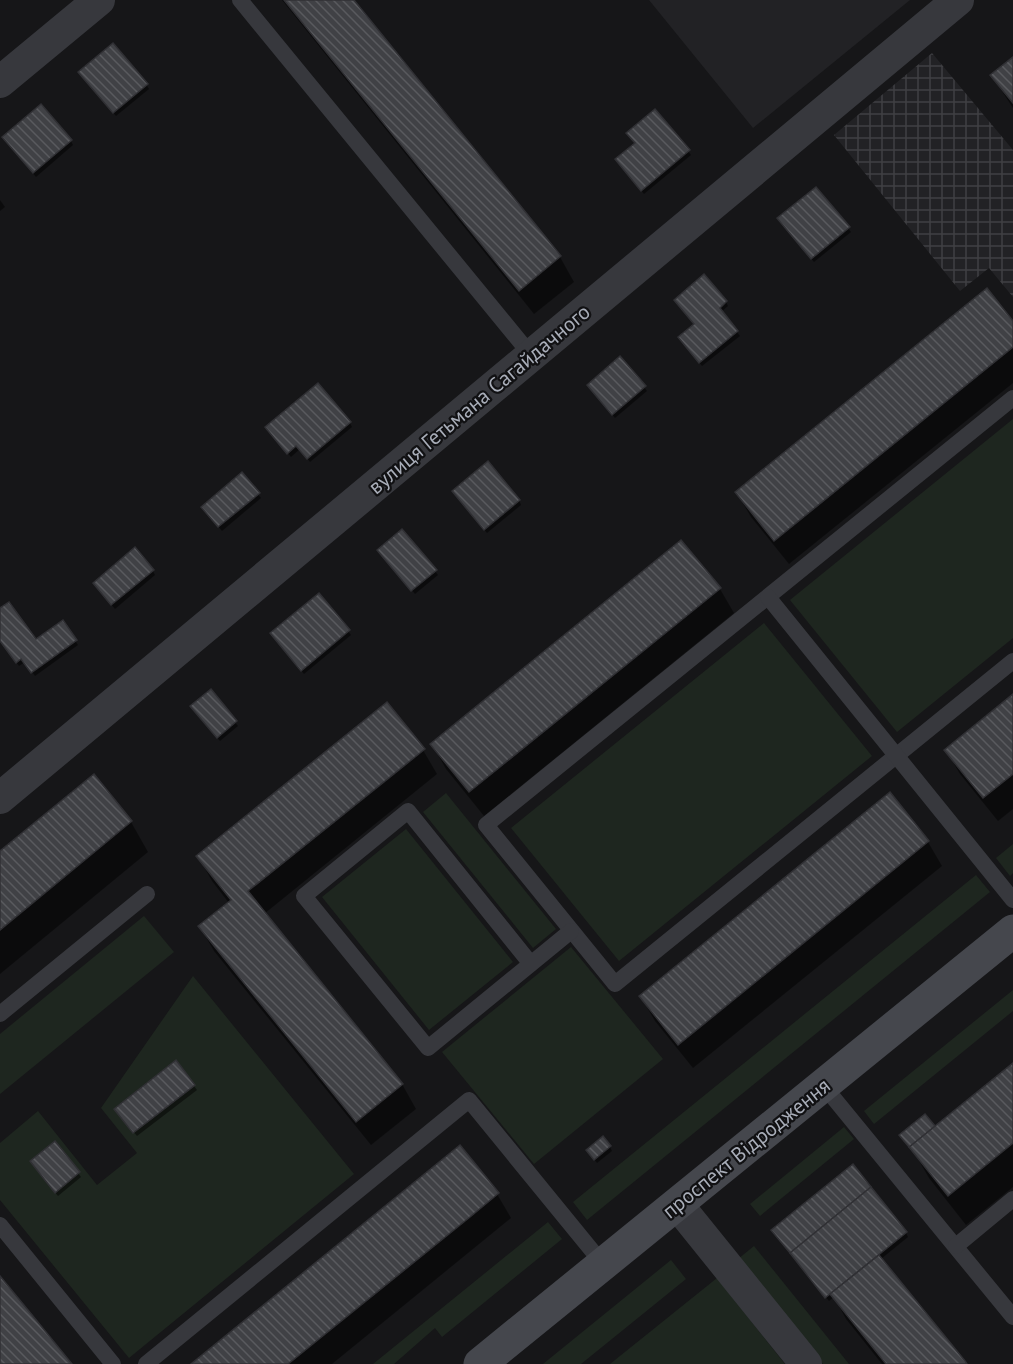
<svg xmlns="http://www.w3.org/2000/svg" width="1013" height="1364" viewBox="0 0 1013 1364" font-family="'PT Sans',sans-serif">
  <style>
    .built { fill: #222225 }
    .industrial { fill: url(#industrial-grid) }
    .green { fill: #1e261f }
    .shadow { fill: #0007 }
    .building { fill: url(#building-back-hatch); stroke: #303034; stroke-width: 1.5 }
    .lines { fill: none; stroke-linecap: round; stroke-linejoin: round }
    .lane { stroke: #37383d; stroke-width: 16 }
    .street { stroke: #37383d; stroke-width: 32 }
    .secondary { stroke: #45474d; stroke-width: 33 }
    .labels { text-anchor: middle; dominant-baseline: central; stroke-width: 4.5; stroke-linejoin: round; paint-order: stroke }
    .street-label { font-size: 21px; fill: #a8adb8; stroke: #111113 }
  </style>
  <defs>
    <pattern id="industrial-grid" width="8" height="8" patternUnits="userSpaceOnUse" patternTransform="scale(1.5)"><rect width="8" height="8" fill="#222225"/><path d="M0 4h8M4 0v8" fill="none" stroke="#3f3f43"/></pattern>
    <pattern id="building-back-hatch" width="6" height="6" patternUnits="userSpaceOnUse" patternTransform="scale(1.5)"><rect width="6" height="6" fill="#404145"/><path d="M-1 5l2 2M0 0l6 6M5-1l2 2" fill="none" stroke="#595a5e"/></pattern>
  </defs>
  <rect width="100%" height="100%" fill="#161618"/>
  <polygon class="built" points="649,0 910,0 753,128"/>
  <polygon class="industrial" points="932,53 1013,150 1013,297 989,268 960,291 834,135"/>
  <g class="green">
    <polygon points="1013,419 1013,638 897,732 790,600"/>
    <polygon points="764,623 872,756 619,961 511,828"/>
    <polygon points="446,793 556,929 533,948 423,812"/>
    <polygon points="406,829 513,962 429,1030 322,897"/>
    <polygon points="1013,844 1013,873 1010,876 996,858"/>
    <polygon points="976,875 990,892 587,1220 573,1202"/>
    <polygon points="144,916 174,952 0,1094 0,1034"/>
    <polygon points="571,947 663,1059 534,1164 442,1052"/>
    <polygon points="193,976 354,1174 129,1358 0,1200 0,1143 38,1111 97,1185 137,1153 101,1108"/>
    <polygon points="1013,990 1013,1011 874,1124 864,1111"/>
    <polygon points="844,1127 854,1139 760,1216 750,1204"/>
    <polygon points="548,1222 562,1239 442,1337 435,1328 394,1364 373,1364"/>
    <polygon points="754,1246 849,1364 823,1364 738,1259"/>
    <polygon points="671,1260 686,1279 581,1364 543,1364"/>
    <polygon points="717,1278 785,1364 610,1364"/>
  </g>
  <g class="shadow">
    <polygon points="282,0 352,0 560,257 574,282 534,314"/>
    <polygon points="1013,59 1013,108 992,76"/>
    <polygon points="82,77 146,84 149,89 116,116"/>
    <polygon points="71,141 73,145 36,177 7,142"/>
    <polygon points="688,151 691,155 644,194 619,164"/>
    <polygon points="0,200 5,207 0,211"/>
    <polygon points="782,223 848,228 851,232 814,262"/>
    <polygon points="704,277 726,302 728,306 721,312 740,336 702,366 682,342 695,325"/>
    <polygon points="1013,323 1013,383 789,564 751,517 737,493"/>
    <polygon points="644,387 647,391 615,418 591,389"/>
    <polygon points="350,423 352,427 310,462 300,449 291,457 270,432"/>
    <polygon points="242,474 261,498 222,531 205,511"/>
    <polygon points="456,496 519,500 521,505 487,533"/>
    <polygon points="381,554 435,571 438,575 415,594"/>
    <polygon points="153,571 155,575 115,609 97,587"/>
    <polygon points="720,589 734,613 484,816 446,769 432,744"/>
    <polygon points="0,610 35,641 63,622 78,645 35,676 25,662 19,666 0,640"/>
    <polygon points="348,631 351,635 304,674 274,638"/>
    <polygon points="210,691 238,726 220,741 194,711"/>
    <polygon points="1013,695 1013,809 998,821 960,774 946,750"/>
    <polygon points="423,750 437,774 264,914 402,1084 416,1109 371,1145 214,951 200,927 229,903 212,881 198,856"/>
    <polygon points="94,776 131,822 148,852 0,974 0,853"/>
    <polygon points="890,795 928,842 942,866 693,1068 655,1021 641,997"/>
    <polygon points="1013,1065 1013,1187 966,1225 929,1178 914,1152 935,1129"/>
    <polygon points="194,1086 197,1090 137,1136 118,1113"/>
    <polygon points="610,1147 612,1151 597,1163 590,1154"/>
    <polygon points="34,1166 78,1173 81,1177 58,1196"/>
    <polygon points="497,1194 511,1218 332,1364 194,1364"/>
    <polygon points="906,1233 908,1237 881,1259 965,1364 882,1364 846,1319 834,1297 829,1301 775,1235"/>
  </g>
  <g class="building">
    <polygon points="284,0 354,0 561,256 519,291"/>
    <polygon points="113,43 148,84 113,113 78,72"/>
    <polygon points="1013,57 1013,103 990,75"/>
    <polygon points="41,104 72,140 33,173 2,137"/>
    <polygon points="655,109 690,150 641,191 615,159 635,143 626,133"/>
    <polygon points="816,187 850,227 811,259 777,218"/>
    <polygon points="704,274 727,301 720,308 738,331 699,363 678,337 694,324 674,300"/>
    <polygon points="987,288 1013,321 1013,347 774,541 735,492"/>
    <polygon points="620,356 646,386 612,415 587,385"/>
    <polygon points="318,383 351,422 307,459 296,446 287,454 265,427"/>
    <polygon points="488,461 520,500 484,530 452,491"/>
    <polygon points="242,472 260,493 218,527 201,507"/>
    <polygon points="402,529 437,570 411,591 377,550"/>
    <polygon points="681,540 721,588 469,792 430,744"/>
    <polygon points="135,547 154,570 111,605 93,583"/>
    <polygon points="319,593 350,630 301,671 270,633"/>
    <polygon points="9,602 36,639 63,620 77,640 31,673 21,659 16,663 0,641 0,608"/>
    <polygon points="211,689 237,721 217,738 190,706"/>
    <polygon points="1013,694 1013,774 983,798 944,750"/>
    <polygon points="387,702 425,749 248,891 403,1084 356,1122 198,926 231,900 196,856"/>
    <polygon points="94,774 132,821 0,930 0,851"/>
    <polygon points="890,792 929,841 678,1045 639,996"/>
    <polygon points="176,1060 195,1085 133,1133 114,1109"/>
    <polygon points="1013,1063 1013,1143 948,1196 909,1147"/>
    <polygon points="925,1114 935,1126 909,1147 899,1135"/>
    <polygon points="603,1136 611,1146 594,1160 586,1150"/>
    <polygon points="55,1141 80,1172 55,1193 30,1161"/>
    <polygon points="460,1145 499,1193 470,1217 288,1364 191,1364"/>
    <polygon points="853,1164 871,1187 790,1253 771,1230"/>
    <polygon points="871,1187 907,1232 825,1298 790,1253"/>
    <polygon points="879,1255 965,1361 967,1364 886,1364 830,1294"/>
    <polygon points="0,1276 37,1321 72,1364 0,1364"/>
  </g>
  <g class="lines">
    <g class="lane">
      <polyline points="240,0 531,355"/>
      <polyline points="1013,398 486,825 615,984 1013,661"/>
      <polyline points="768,597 1013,900"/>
      <polyline points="531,964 408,811 304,896 428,1048 571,931"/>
      <polyline points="0,1014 147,894"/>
      <polyline points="823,1085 1013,1317"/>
      <polyline points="0,1225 113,1364"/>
      <polyline points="956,1246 1013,1199"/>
      <polyline points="146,1364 469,1100 603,1264"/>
    </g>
    <g class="street">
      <polyline points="0,82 99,0"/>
      <polyline points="0,798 958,0"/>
      <polyline points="677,1204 806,1364"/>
    </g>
    <polyline class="secondary" points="480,1364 1013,931"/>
  </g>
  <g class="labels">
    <g class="street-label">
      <text transform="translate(479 399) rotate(-40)">вулиця Гетьмана Сагайдачного</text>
      <text transform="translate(746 1148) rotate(-39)">проспект Відродження</text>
    </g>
  </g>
</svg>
